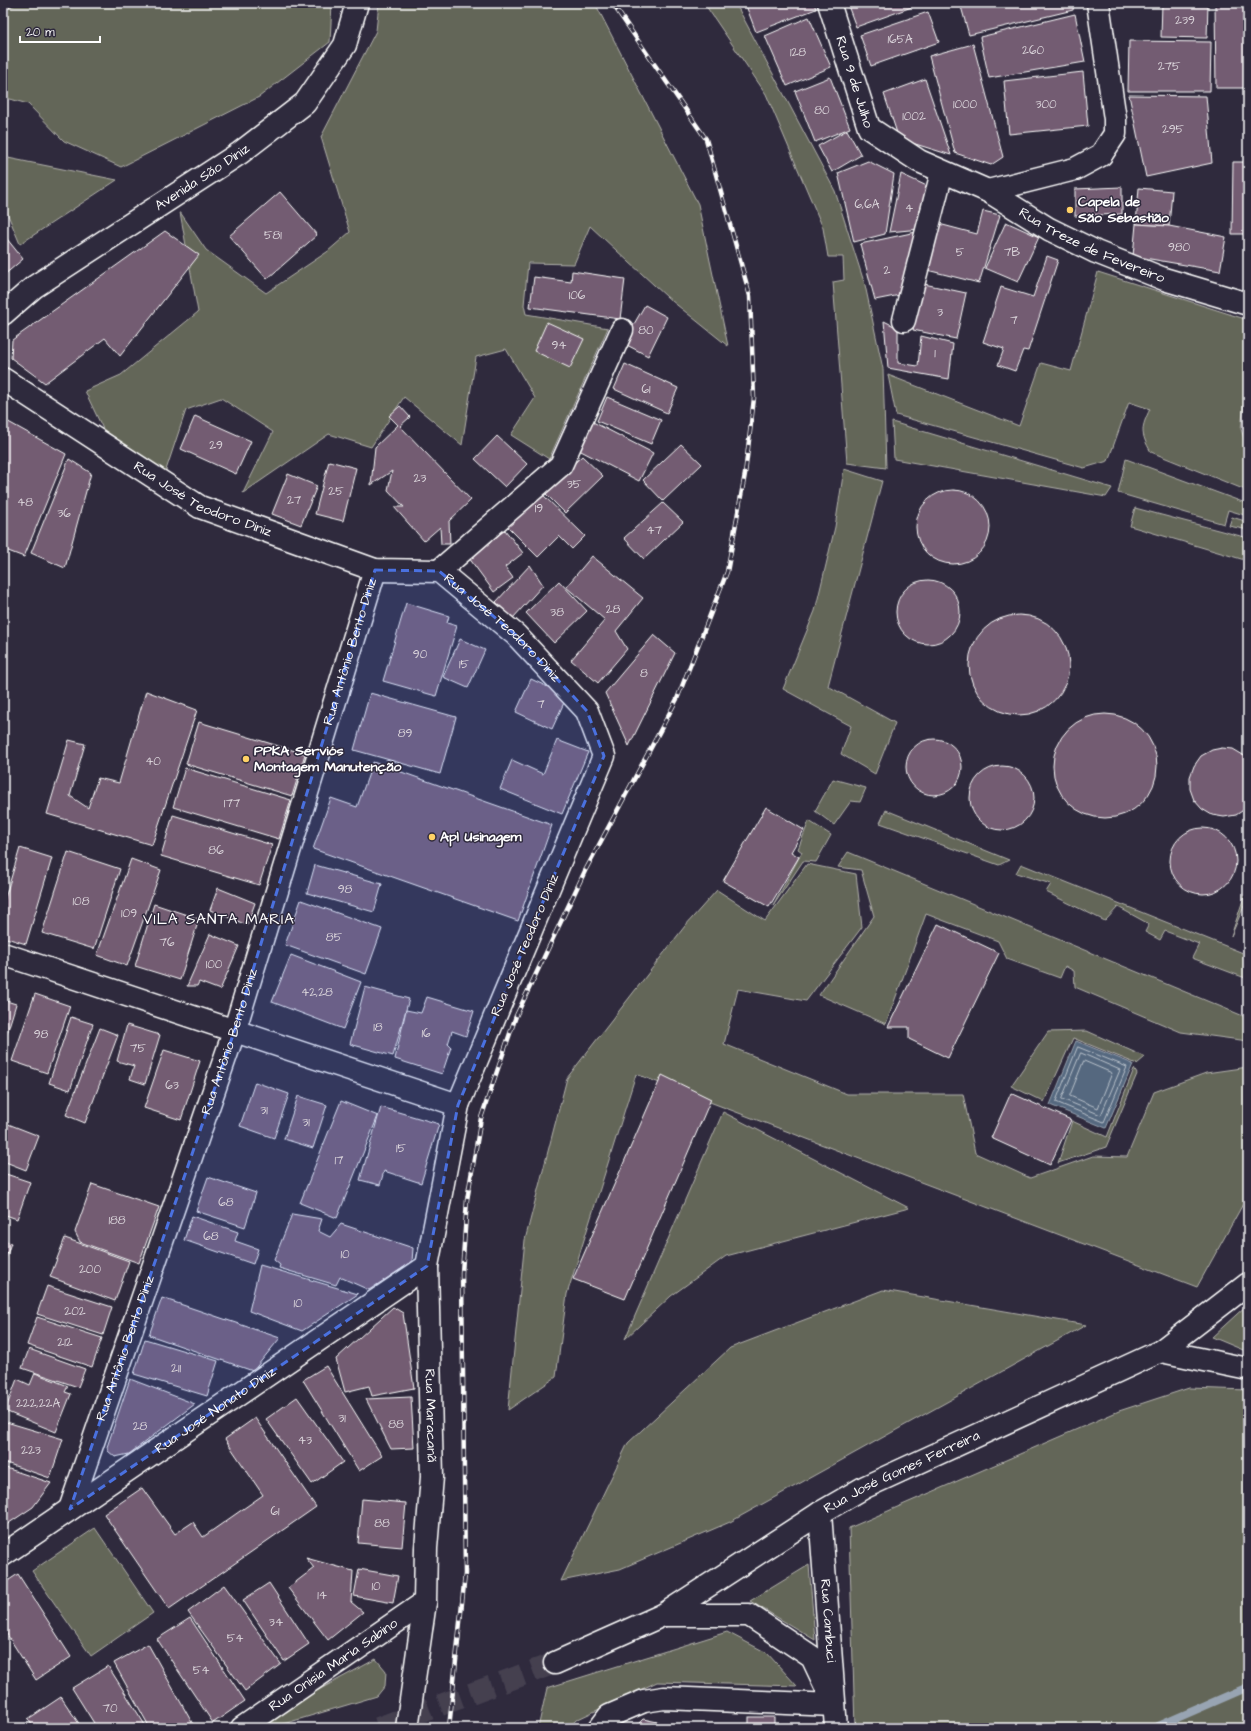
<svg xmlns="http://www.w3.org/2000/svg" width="1251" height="1731" viewBox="0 0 1251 1731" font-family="'Architects Daughter',sans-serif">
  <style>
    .green { fill: #646658; stroke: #b2b2ac }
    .water { fill: #54687f; stroke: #98a4b2 }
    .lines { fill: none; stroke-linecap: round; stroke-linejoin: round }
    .shore { stroke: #bbc3cc; stroke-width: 1 }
    .stream { stroke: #98a4b2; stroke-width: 8 }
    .building { fill: #735c72; stroke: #fff }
    .minor-tunnel { stroke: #443f50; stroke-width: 22; stroke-dasharray: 22 11; stroke-linecap: butt }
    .minor-casing { stroke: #fff; stroke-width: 25 }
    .minor { stroke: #2f2a3d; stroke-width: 22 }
    .rail-casing { stroke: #fff; stroke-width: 4.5 }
    .rail { stroke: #2f2a3d; stroke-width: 3; stroke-dasharray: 9; stroke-linecap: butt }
    .marked { fill: #4a71e0; fill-opacity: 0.2; stroke: #4a71e0; stroke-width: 3; stroke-dasharray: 8 5; stroke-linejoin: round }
    .poi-dot { fill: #ffd166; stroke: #2f2a3d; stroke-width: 1.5 }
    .labels { text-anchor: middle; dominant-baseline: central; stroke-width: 3; stroke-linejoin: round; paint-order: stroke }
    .number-label { font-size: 12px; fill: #dcd6dc }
    .street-label { font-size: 14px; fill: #fff; stroke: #2f2a3d }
    .poi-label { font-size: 14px; font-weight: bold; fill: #fff; stroke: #2f2a3d; text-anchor: start }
    .neighbourhood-label { font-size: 15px; letter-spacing: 1px; fill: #fff; stroke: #2f2a3d }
  </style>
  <rect width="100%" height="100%" fill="#2f2a3d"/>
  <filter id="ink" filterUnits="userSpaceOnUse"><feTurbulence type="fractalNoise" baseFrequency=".025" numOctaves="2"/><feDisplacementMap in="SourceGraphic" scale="8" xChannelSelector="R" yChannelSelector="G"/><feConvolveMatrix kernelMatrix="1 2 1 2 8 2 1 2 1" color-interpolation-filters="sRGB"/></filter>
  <g filter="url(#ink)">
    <g class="green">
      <polygon points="3,3 332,3 330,42 259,97 121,167 64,141 28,104 3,97"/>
      <polygon points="379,3 595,3 698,204 728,346 667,297 590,226 574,264 528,263 524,305 526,314 608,328 549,459 511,435 535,398 506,349 476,357 462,445 404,397 371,447 329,434 243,493 273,432 221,398 186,410 165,473 103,429 85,391 121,375 198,312 180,212 206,250 266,293 327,252 350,232 321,137 376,31"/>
      <polygon points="704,3 734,3 737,6 835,191 865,285 883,369 886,468 847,463 833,282 844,280 843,257 828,257 823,228 766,94"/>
      <polygon points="3,157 117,180 20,244 3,203"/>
      <path d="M1098,272L1248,320V385L1246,387L1241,429L1248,451V491L1151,452C1140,433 1141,428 1150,409L1129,402L1108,461L1084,468L896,415L888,375L1019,426L1041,363L1071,371Z"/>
      <polygon points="892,422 1112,488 1106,497 894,459"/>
      <polygon points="1126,459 1248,504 1248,516 1228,510 1224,524 1118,493"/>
      <polygon points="844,469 882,481 828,686 895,723 875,774 841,754 851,726 783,689 815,611 835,527"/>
      <polygon points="1135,508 1248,538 1248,561 1130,526"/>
      <polygon points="1232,517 1248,522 1248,530 1229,526"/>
      <polygon points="833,779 866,788 860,802 851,801 834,825 815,811"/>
      <polygon points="886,810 1009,860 999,865 880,823"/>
      <polygon points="809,821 831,835 816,862 803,861 773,906 802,852 798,849"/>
      <polygon points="848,852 1248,1018 1248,1041 1181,1032 1075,987 1074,971 1065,966 1060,978 1007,959 998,941 926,914 886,1024 819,995 874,916 861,870 838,867"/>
      <polygon points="807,864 856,874 862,927 806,1001 738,989 724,1044 847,1094 963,1094 975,1153 1030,1178 1093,1156 1127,1157 1154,1092 1206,1073 1248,1067 1248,1195 1197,1287 636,1074 567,1294 556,1377 508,1410 525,1240 567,1078 685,926 717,890 765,921"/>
      <polygon points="1021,864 1248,955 1248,979 1192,958 1199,944 1165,931 1160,940 1145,932 1149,924 1118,907 1105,921 1046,892 1051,884 1016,873"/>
      <polygon points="1248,885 1248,897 1231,936"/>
      <polygon points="1087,1031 1145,1057 1137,1064 1073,1038 1044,1102 1011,1086 1048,1032"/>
      <polygon points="1134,1069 1137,1074 1106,1147 1058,1163 1072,1121 1107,1137"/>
      <polygon points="723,1112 909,1208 726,1256 671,1296 625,1339"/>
      <polygon points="883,1290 1086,1325 730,1522 620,1569 561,1581 628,1443 730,1348"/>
      <polygon points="1248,1304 1248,1352 1212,1337"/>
      <polygon points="1189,1388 1248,1390 1248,1728 855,1728 849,1528 1119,1411"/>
      <polygon points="95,1528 153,1613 91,1656 32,1571"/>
      <polygon points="809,1565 815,1640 750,1601"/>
      <polygon points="727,1632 767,1653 797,1686 657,1682 576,1720 569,1728 538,1728 547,1688"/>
      <polygon points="376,1659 386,1671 385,1686 377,1696 270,1728 255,1728 298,1701"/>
    </g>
    <polygon class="water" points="1076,1041 1133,1064 1106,1128 1050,1105"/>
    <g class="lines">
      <g class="shore">
        <polygon points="1078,1047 1127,1067 1104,1122 1056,1102"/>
        <polygon points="1081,1053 1120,1070 1101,1115 1062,1099"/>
        <polygon points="1084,1061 1112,1073 1098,1108 1070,1096"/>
      </g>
      <polyline class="stream" points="1154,1728 1248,1687"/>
    </g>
    <g class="building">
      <polygon points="3,3 18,3 3,10"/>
      <polygon points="745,3 814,3 816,9 756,32"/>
      <polygon points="847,3 923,3 856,27"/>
      <polygon points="960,3 1074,3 1073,10 969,35"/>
      <polygon points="1162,3 1208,3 1207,38 1161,37"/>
      <polygon points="1215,3 1248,3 1248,88 1216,88"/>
      <polygon points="928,12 939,42 871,66 860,35"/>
      <polygon points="1075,14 1085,62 989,78 980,37"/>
      <polygon points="809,17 831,67 787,86 765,36"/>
      <polygon points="1129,41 1211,42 1210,91 1128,91"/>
      <polygon points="973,44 1003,157 991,165 955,153 929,56"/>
      <polygon points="1083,72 1088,126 1009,134 1004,81"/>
      <polygon points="830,77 850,128 815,142 795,91"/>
      <polygon points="925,79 951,155 899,139 884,94"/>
      <polygon points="1129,95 1206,96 1212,163 1146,177"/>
      <polygon points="847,130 861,155 832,172 818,146"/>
      <polygon points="868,161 894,174 885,234 854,242 838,173"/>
      <polygon points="1233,162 1248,162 1248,234 1232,234"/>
      <polygon points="901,174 929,187 920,229 889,232"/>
      <polygon points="1122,187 1122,214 1075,216 1075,189"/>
      <polygon points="1139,188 1172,191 1169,226 1136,224"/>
      <polygon points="280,192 317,235 267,279 229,236"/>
      <polygon points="983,211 1000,215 979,283 927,270 939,224 977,234"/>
      <polygon points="1006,222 1039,237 1018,282 985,268"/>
      <polygon points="1136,224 1169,226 1226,237 1220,271 1133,256"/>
      <polygon points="165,231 199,255 120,356 105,338 45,383 11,358 12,340"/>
      <polygon points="916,232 900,295 875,300 860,244"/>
      <polygon points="3,234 23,259 3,276"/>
      <polygon points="1047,256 1058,260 1028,351 1023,350 1015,371 998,365 1004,349 983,342 1001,287 1033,297"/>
      <polygon points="572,271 625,279 620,319 530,307 534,277 571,282"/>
      <polygon points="924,284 966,293 956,339 913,330"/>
      <polygon points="645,305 667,317 648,356 623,343"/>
      <polygon points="884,321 898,328 898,363 918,366 921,336 953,344 949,379 888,368"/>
      <polygon points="547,322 584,339 570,368 534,351"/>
      <polygon points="625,364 678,388 667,413 614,389"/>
      <polygon points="607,397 661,420 651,444 597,421"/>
      <polygon points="400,406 410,417 400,426 471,500 449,521 450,544 441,544 440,527 424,541 394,507 404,507 388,490 392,471 371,485 375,447 398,425 389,416"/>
      <polygon points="195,416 251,441 236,474 181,449"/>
      <polygon points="3,419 66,454 24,557 3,549"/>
      <polygon points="591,421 653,453 639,481 577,449"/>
      <polygon points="497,436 527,464 505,487 475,459"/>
      <polygon points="681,444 702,464 663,501 643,480"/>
      <polygon points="582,456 603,476 565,513 544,492"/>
      <polygon points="69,459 91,473 65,568 31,553"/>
      <polygon points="329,461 356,468 343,521 315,514"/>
      <polygon points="288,474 317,486 301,525 272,514"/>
      <circle cx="953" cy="527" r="37"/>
      <polygon points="539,491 585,536 572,549 559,536 538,557 506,525"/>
      <polygon points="663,503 683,522 644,559 624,538"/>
      <polygon points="505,530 523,553 505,567 513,578 494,592 469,558"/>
      <polygon points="592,556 643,598 616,631 627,649 598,683 571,660 605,620 566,587"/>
      <polygon points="530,565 543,585 513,618 496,602"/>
      <circle cx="928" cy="612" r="32"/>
      <polygon points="559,581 587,611 554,643 526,613"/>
      <polygon points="406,603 449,616 447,623 457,626 436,696 383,681"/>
      <circle cx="1019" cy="665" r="50"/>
      <polygon points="654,635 675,653 629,746 605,693"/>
      <polygon points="460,639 485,650 468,688 443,677"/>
      <polygon points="531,679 567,696 552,729 516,712"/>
      <polygon points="146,691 197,710 152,845 47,814 69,740 85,744 70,796 88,808 98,778 119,783"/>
      <polygon points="370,693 456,717 440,774 354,750"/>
      <circle cx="1105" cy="766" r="52"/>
      <polygon points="199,722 305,754 292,796 186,764"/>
      <circle cx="934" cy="767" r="28"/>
      <polygon points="557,740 588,752 562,814 500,789 512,760 543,774"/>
      <polygon points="1222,748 1233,749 1248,758 1248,807 1236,815 1224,817 1212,815 1202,809 1194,800 1190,789 1190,777 1194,766 1201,756 1212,750"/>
      <polygon points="373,762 552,825 518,921 313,849 331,798 357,807"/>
      <circle cx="1002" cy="798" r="32"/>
      <polygon points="185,768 291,800 279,839 173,807"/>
      <polygon points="766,807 804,830 791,852 799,857 769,907 723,881"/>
      <polygon points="173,815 272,845 259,885 161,856"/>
      <circle cx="1203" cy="861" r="33"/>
      <polygon points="20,848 52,858 26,944 3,937 3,905"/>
      <polygon points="68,852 120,869 94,949 42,933"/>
      <polygon points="131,859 161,870 127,966 97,955"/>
      <polygon points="315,865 382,884 374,912 307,893"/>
      <polygon points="218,888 255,903 247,925 210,910"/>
      <polygon points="301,900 382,929 366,974 285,945"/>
      <polygon points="154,904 199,919 180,980 135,966"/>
      <polygon points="938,924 999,953 948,1058 909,1039 909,1027 888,1027"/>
      <polygon points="210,934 239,946 220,990 199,982 197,986 187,986"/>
      <polygon points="291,955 361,982 343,1029 272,1002"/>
      <polygon points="365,987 409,999 393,1056 350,1044"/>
      <polygon points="35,994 70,1006 47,1073 12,1061"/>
      <polygon points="427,997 474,1011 466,1036 452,1031 448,1044 451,1047 442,1074 395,1059 406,1010 421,1013"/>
      <polygon points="3,1000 16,1004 3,1046"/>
      <polygon points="71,1017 93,1024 70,1090 49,1083"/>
      <polygon points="127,1025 160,1035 145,1084 130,1079 134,1066 117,1061"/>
      <polygon points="100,1028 118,1035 85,1123 66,1115"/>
      <polygon points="164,1050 200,1061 181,1120 144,1108"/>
      <polygon points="662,1075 711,1099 625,1299 573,1279"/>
      <polygon points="255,1082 289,1094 274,1138 240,1126"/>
      <polygon points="1011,1093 1071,1120 1050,1165 991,1138"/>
      <polygon points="298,1096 327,1105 313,1148 284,1139"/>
      <polygon points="341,1101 378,1116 337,1218 300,1203"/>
      <polygon points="381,1107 439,1124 421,1183 384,1171 380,1185 360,1180"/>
      <polygon points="3,1122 39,1136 26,1170 3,1161"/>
      <polygon points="3,1173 30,1182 17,1219 3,1214"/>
      <polygon points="208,1177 256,1193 245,1227 196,1211"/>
      <polygon points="92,1184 159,1207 139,1263 80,1242 75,1232"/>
      <polygon points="292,1214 322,1219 318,1231 330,1237 341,1224 413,1248 412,1262 369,1290 340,1277 336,1285 279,1268 280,1265 274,1260"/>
      <polygon points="192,1216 238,1232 235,1241 258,1249 253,1264 184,1240"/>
      <polygon points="65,1238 129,1261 115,1301 50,1277"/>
      <polygon points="3,1240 11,1243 3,1265"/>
      <polygon points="260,1265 358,1294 302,1331 249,1311"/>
      <polygon points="47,1286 112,1307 103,1335 37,1314"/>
      <polygon points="162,1298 280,1338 253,1371 149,1335"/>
      <polygon points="393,1307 403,1313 414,1388 372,1396 369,1386 345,1392 336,1359"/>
      <polygon points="37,1317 102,1338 92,1367 27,1345"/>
      <polygon points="145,1339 218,1361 207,1396 134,1374"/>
      <polygon points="29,1349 85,1369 78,1387 22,1368"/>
      <polygon points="326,1366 382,1456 359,1471 303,1380"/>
      <polygon points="35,1373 68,1386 65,1392 71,1394 56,1432 5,1411 17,1379 30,1385"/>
      <polygon points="130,1379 195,1404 129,1454 115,1457 108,1451 107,1447"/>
      <polygon points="297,1397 343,1462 312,1484 266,1419"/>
      <polygon points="411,1397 414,1448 391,1449 366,1399"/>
      <polygon points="255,1418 316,1507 169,1609 104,1514 142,1488 175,1534 193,1522 203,1537 263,1495 225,1439"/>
      <polygon points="3,1421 63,1439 50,1478 3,1462"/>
      <polygon points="3,1467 51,1483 33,1507 3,1527"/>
      <polygon points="362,1499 406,1503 402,1547 358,1543"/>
      <polygon points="306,1558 353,1571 351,1602 363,1612 328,1640 288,1588 314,1568"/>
      <polygon points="359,1569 398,1576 393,1603 354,1596"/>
      <polygon points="18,1574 71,1657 36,1680 3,1628 3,1608 7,1603 3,1597 3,1584"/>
      <polygon points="269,1583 309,1644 284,1661 243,1600"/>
      <polygon points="224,1585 281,1664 245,1691 188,1612"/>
      <polygon points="190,1618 245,1701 213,1723 157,1639"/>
      <polygon points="148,1644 195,1728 150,1728 114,1663"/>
      <polygon points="108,1666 147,1728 97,1728 72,1688"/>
      <polygon points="61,1697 82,1728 34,1728 28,1719"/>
      <rect x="749" y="1717" width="25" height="11"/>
      <polygon points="643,1719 687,1728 634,1728"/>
    </g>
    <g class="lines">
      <polyline class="minor-tunnel" points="378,1728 555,1663"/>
      <defs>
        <g id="minor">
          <path id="s1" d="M829,3L869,128L919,161L988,191L1049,229L1096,252L1164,279L1248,304"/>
          <polyline points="988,191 1075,169 1101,155 1115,134 1115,119 1098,3"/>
          <path id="s2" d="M3,314L34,287L240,153L305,103L345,45L357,3"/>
          <polyline points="904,320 942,172"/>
          <path id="s3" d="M3,379L200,507L375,570L439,571L516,635L587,711L604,756L458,1105L427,1266L432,1477L426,1548L425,1602L407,1728"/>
          <polyline points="439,571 561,465 622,330"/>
          <polyline points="3,954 458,1105"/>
          <polyline points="1161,1351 1248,1369"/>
          <path id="s4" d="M70,1509L234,1032L375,570"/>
          <path id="s5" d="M820,1513L836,1728"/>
          <path id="s6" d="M3,1555L427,1266"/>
          <polyline points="663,1615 749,1615 812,1657 829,1693"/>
          <path id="s7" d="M555,1663L663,1615L820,1513L865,1487L1161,1351L1248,1284"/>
          <path id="s8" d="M242,1728L425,1602"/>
          <polyline points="600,1728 609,1716 644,1701 664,1698 834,1705"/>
        </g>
      </defs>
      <use href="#minor" class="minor-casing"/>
      <use href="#minor" class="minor"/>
      <defs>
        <polyline id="rail" points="449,1728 465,1574 462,1273 467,1200 481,1118 516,1016 585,871 677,699 727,572 745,474 754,398 750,296 706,139 612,3"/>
      </defs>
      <use href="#rail" class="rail-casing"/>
      <use href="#rail" class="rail"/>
    </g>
  </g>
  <path class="marked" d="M375,570L439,571L516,635L587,711L604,756L458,1105L427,1266L70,1509L234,1032Z"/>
  <g class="poi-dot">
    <circle cx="1070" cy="210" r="4"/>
    <circle cx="246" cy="759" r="4"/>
    <circle cx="432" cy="837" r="4"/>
  </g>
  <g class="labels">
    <g class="number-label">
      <text x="1185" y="20">239</text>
      <text x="900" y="39">165A</text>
      <text x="1033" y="50">260</text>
      <text x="798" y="52">128</text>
      <text x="1169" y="66">275</text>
      <text x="965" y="104">1000</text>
      <text x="1046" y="104">300</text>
      <text x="822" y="110">80</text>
      <text x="914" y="116">1002</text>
      <text x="1173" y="129">295</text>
      <text x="867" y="204">6,6A</text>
      <text x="909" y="208">4</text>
      <text x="273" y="235">581</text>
      <text x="1179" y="247">980</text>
      <text x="960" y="252">5</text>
      <text x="1012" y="252">7B</text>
      <text x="887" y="270">2</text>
      <text x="577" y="295">106</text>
      <text x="940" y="312">3</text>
      <text x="1014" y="320">7</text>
      <text x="646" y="330">80</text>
      <text x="559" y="345">94</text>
      <text x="935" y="353">1</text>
      <text x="646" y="389">61</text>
      <text x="216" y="445">29</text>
      <text x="420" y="478">23</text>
      <text x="574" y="484">35</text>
      <text x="336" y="491">25</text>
      <text x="294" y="500">27</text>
      <text x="25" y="502">48</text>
      <text x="539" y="508">19</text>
      <text x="64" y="513">36</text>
      <text x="654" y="530">47</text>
      <text x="613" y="609">28</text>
      <text x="557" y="612">38</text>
      <text x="420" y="654">90</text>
      <text x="464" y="664">15</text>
      <text x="644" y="673">8</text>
      <text x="541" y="704">7</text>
      <text x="405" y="733">89</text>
      <text x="153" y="761">40</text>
      <text x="232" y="803">177</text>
      <text x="216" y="850">86</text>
      <text x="345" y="889">98</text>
      <text x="81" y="901">108</text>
      <text x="129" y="913">109</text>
      <text x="334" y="937">85</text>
      <text x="167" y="942">76</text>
      <text x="214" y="964">100</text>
      <text x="317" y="992">42,28</text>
      <text x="378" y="1027">18</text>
      <text x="426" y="1033">16</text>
      <text x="41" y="1034">98</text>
      <text x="138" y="1048">75</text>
      <text x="172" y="1085">63</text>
      <text x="264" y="1110">31</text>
      <text x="306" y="1122">31</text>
      <text x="401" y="1148">15</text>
      <text x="339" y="1160">17</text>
      <text x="226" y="1202">68</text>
      <text x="117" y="1220">188</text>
      <text x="211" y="1236">68</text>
      <text x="345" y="1254">10</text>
      <text x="90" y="1269">200</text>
      <text x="298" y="1303">10</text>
      <text x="75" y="1311">202</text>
      <text x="65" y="1342">212</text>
      <text x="176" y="1368">211</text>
      <text x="38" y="1403">222,22A</text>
      <text x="342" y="1418">31</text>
      <text x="396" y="1424">88</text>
      <text x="140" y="1426">28</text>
      <text x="305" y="1440">43</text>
      <text x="31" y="1450">223</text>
      <text x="275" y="1511">61</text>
      <text x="382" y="1523">88</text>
      <text x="376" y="1586">10</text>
      <text x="322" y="1595">14</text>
      <text x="276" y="1622">34</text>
      <text x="235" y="1638">54</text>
      <text x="201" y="1670">54</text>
      <text x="110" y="1708">70</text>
    </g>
    <g class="street-label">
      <text stroke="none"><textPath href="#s1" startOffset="83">Rua 9 de Julho</textPath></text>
      <text stroke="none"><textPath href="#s2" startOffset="242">Avenida São Diniz</textPath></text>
      <text stroke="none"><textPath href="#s1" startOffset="384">Rua Treze de Fevereiro</textPath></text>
      <text stroke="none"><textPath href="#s3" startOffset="234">Rua José Teodoro Diniz</textPath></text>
      <text stroke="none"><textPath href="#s3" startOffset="570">Rua José Teodoro Diniz</textPath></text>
      <text stroke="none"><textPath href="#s4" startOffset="902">Rua Antônio Bento Diniz</textPath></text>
      <text transform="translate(525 945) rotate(-67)">Rua José Teodoro Diniz</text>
      <text stroke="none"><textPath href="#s4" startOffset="494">Rua Antônio Bento Diniz</textPath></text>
      <text stroke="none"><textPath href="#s4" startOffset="170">Rua Antônio Bento Diniz</textPath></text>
      <text stroke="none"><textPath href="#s6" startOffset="257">Rua José Nonato Diniz</textPath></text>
      <text stroke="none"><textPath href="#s3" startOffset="1429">Rua Maracanã</textPath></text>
      <text stroke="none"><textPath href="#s7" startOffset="397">Rua José Gomes Ferreira</textPath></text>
      <text stroke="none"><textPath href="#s5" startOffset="108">Rua Cambuci</textPath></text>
      <text stroke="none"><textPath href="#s8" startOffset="111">Rua Onísia Maria Sabino</textPath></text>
    </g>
    <g class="poi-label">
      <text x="1078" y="202">Capela de<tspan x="1078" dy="16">São Sebastião</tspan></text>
      <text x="254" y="751">PPKA Serviós<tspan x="254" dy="16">Montagem Manutenção</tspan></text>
      <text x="440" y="837">Apl Usinagem</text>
    </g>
    <g class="neighbourhood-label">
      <text x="219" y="919">VILA SANTA MARIA</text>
    </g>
  </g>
  <rect width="1251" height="1731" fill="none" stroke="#2f2a3d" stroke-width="16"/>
  <rect x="8" y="8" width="1235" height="1715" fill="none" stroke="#fff" stroke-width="1.5" filter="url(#ink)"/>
  <path d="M20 36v6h80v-6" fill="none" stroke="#ffffff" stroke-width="2"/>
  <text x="26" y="36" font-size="12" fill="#ffffff" stroke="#2f2a3d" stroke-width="3" paint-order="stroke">20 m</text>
</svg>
